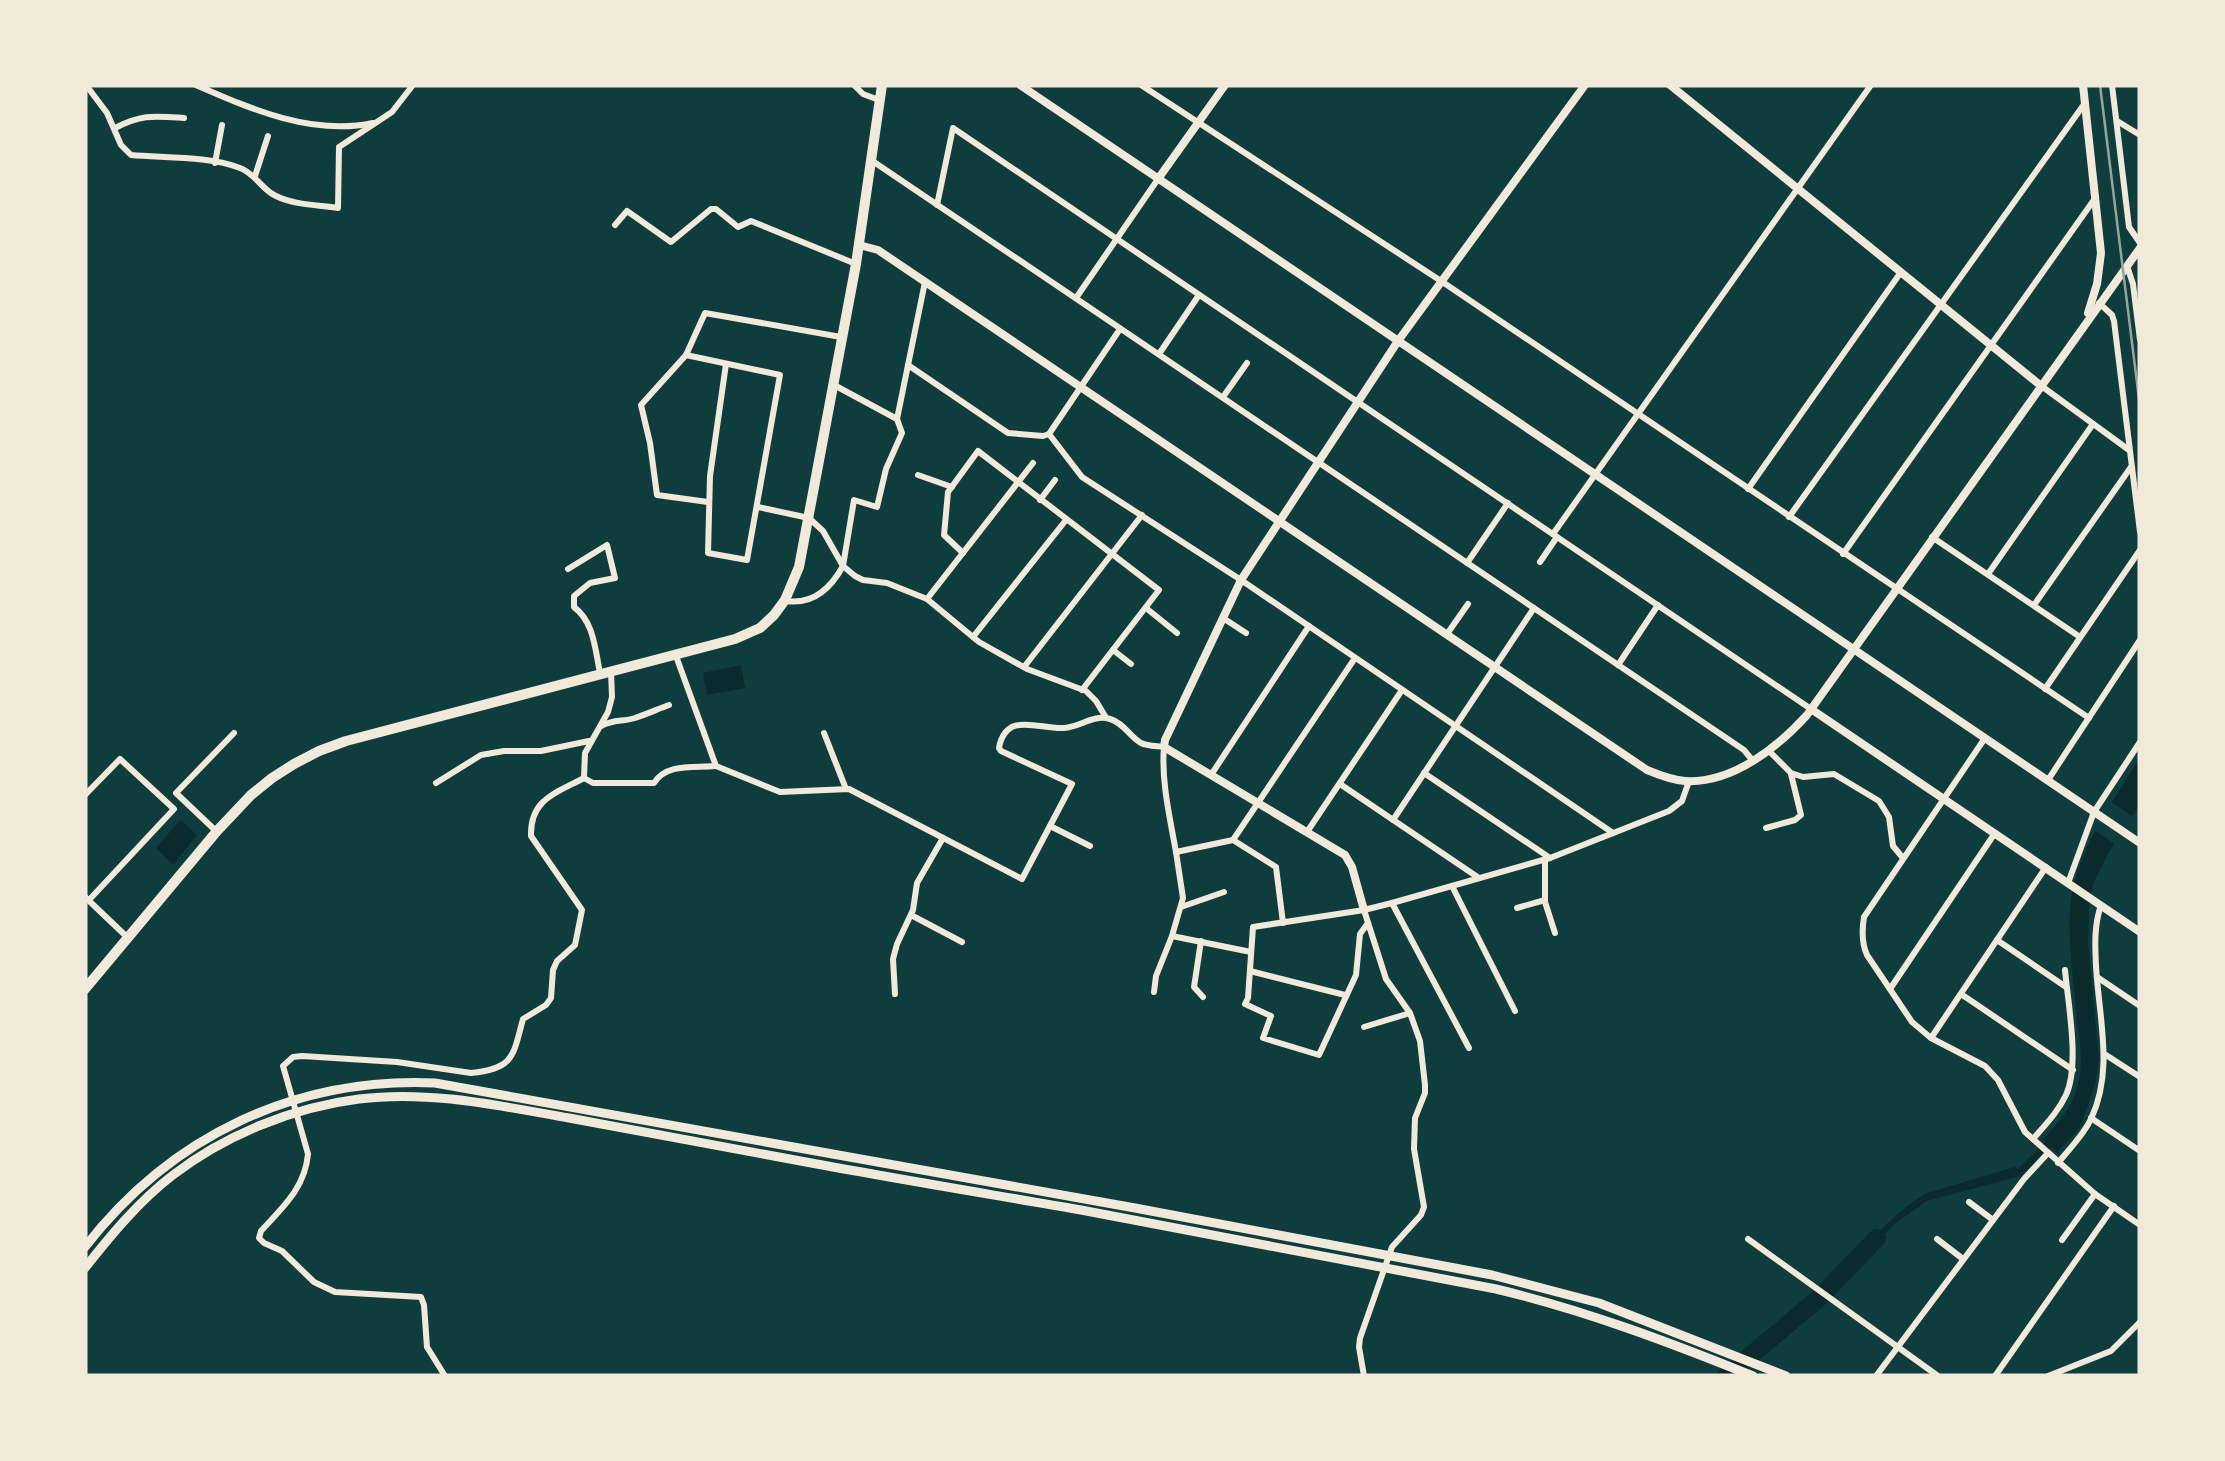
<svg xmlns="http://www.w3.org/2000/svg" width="2225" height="1461" viewBox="0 0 2225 1461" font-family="'Public Sans',sans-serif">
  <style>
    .water { fill: #0a2a2b }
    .pier { fill: #0f3d3e }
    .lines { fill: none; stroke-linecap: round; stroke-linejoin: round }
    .river { stroke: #0a2a2b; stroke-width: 18 }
    .minor { stroke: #f1e9da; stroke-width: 6 }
    .tertiary { stroke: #f1e9da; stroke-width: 8 }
    .secondary { stroke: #f1e9da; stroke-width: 9 }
    .primary { stroke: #f1e9da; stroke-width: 10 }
    .rail { stroke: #97a49c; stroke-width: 2.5 }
  </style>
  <rect width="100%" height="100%" fill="#0f3d3e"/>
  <g class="water">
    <polygon points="741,665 745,688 707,695 703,673"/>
    <path d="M2140,757V804L2108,854L2093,884L2089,908L2088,943L2099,1060L2095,1085L2080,1127L2057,1153L2050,1147L2020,1176L1927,1201L1896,1223L1864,1256L1861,1253C1881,1230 1900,1208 1927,1193L2015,1167L2018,1169L2045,1142L2043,1140C2057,1124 2071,1109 2077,1088C2084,1067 2080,1041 2077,1019C2074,984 2068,946 2070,911C2073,854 2112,804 2140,757Z"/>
    <polygon points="179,821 182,821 197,835 173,865 156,848"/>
  </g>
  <polygon class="pier" points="2109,800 2136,819 2118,846 2091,828"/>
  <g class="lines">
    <polyline class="river" points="1726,1376 1819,1298 1877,1238"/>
    <g class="minor">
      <path d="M86,85L107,113L121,145L131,155C164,158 209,156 240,168C256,174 262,190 276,196C294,205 319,205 338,208L339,147L392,112L413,85"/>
      <path d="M196,85C251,109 312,136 373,123"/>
      <polyline points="854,85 863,94 879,100"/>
      <polyline points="1141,85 1441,281 2089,718"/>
      <polyline points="2112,85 2129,227 2140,243"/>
      <polyline points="2117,121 2140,135"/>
      <path d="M115,128C142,114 154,116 184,118"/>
      <polyline points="871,160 1744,750 1753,761"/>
      <polyline points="215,163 222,125"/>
      <polyline points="255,176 268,136"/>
      <polyline points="937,205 953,128 1811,709"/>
      <polyline points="615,225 627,211 671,242 711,209 716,209 738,227 751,221 856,264"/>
      <polyline points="2127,266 2133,284 2140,340"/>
      <polyline points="1076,298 1158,179"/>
      <polyline points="2099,303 2112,315 2114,321 2140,532"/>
      <polyline points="1159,354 1199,295"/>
      <polyline points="686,355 780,375 747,560 708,553 710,476 726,364"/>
      <polyline points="908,365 1008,433 1043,436 1049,434 1120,329"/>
      <polyline points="834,385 897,419 925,282"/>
      <polyline points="2040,385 2129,450"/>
      <polyline points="1223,397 1247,363"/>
      <polyline points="1049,434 1082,477 1241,580 1613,833"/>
      <polyline points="918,475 952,487"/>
      <polyline points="1748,489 1901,272"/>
      <polyline points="1040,500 1055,480"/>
      <polyline points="708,502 657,495 650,443 641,405 686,355 705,313 841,337"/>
      <polyline points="758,507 809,518 823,531 843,566 855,576 863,580 887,583 927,599 979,642 1027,669 1086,691 1096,701 1105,716"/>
      <polyline points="1789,517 2085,103"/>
      <polyline points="1553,534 1871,85"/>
      <polyline points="1932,537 2080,637"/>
      <polyline points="963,553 944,535 948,492 978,451 1159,590 1082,690"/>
      <polyline points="1843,554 2096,197"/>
      <polyline points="1540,562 1557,537"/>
      <polyline points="1467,563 1508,503"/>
      <path d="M568,569L607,545L615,578L590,583L574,596V607C594,622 595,649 600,673"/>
      <polyline points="1988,574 2093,424"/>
      <polyline points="927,599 1033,463"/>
      <path d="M786,601C813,605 831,588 843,566L854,500L877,507L886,469L902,433L897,419"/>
      <polyline points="2034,605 2131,467"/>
      <polyline points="1146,608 1177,633"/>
      <polyline points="1223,618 1246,633"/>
      <polyline points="1447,634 1468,604"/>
      <polyline points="973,637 1066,520"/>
      <polyline points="1113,650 1131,664"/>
      <path d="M676,656L716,766L780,792L849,789L1022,879L1072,784L1001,751L999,748C1006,710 1040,730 1064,728C1081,727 1093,714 1110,719C1124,723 1129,736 1141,743C1147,746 1157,746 1164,747C1161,781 1170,818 1176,852L1233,840L1276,867L1283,923"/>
      <polyline points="1618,665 1658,605"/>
      <polyline points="1024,667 1142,515"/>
      <polyline points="2045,689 2140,550"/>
      <path d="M601,726C614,719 622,722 635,718C647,714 658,709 669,705"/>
      <polyline points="824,733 846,789"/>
      <path d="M1985,738L1864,917C1862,929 1862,944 1867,955L1912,1022L1931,1038L2046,867"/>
      <polyline points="1770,752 1791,773 1803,777 1834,774 1879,801 1889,817 1893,846 1903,858"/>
      <polyline points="1424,773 1550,858"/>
      <polyline points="1211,775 1309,626"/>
      <path d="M584,778L593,783H654C666,763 694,768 715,766"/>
      <polyline points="2048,780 2140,640"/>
      <polyline points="436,783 481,755 504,751 541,751 589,741"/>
      <polyline points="1340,784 1479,878"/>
      <polyline points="85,795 120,759 174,809 89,900"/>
      <polyline points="1393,820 1534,608"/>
      <polyline points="1050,826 1090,846"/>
      <polyline points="1766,828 1795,820 1801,815 1791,774"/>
      <polyline points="216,831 176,793 234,733"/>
      <polyline points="1307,832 1402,690"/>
      <polyline points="1233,840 1355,658"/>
      <polyline points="1176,852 1183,898 1172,936 1251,952"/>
      <polyline points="1545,860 1545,902 1555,933"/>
      <polyline points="2068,883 2094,812 2140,742"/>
      <polyline points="1452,886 1515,1011"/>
      <polyline points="85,897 127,937"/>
      <polyline points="1392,903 1469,1048"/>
      <polyline points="1181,907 1224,892"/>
      <polyline points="1517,908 1545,900"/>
      <polyline points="911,915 962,942"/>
      <polyline points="1368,923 1360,934 1356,975 1319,1055 1263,1038 1271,1016 1245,1004 1248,998 1253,927 1364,910 1392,903 1550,858 1669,811 1682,801 1689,781"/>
      <polyline points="1997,940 2066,987"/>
      <polyline points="1201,941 1194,987 1203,997"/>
      <polyline points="1250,971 1345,995"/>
      <polyline points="2097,977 2140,1006"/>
      <polyline points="1890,989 1995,833"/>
      <polyline points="1154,992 1156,976 1172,936"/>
      <polyline points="895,994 893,959 897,944 913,910 917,883 943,838"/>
      <polyline points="1961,994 2073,1070"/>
      <polyline points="1364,1027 1410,1013"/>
      <polyline points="1931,1038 1985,1066 1998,1080 2025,1132 2095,1194 2140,1225"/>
      <polyline points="2106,1055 2140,1077"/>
      <polyline points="2091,1118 2140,1151"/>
      <path d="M2033,1139C2045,1125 2058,1112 2066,1095C2080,1065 2068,1004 2065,970"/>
      <path d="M2058,1163C2069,1149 2083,1136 2091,1119C2114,1070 2099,1019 2096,966C2095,944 2094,926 2101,905"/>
      <polyline points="1969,1202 1993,1220"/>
      <polyline points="1748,1239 1938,1376"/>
      <polyline points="1937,1239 1963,1259"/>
      <polyline points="2062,1240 2095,1194"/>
      <path d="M445,1376L427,1347L424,1305L421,1297L335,1292L314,1282L282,1251L264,1243L259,1238L261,1231C283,1207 305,1188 308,1154L283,1066L293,1057L302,1056L397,1062L471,1073C514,1069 513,1056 523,1019L546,1005L551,998L553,970L557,961L575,945L582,910L531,836C530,799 556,793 584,778L585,753L608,712L612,697L611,672"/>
      <polyline points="1364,1376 1359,1347 1360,1338 1392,1247 1421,1215 1424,1207 1414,1149 1415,1118 1425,1093 1425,1085 1420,1041 1410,1013 1386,979 1364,910"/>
      <polyline points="1876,1376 2024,1179 2048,1153"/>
      <polyline points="1995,1376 2114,1206"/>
      <polyline points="2048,1376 2111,1351 2140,1322"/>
    </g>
    <g class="tertiary">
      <polyline points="1020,85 2140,843"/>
      <polyline points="1670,85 2040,385"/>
      <polyline points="2083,85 2101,253 2097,284 2088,313"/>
      <polyline points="1158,179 1225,85"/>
      <path d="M859,245L878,250L1647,770C1659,775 1672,780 1685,781C1732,784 1778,747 1807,715L2140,248"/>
      <polyline points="1811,709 2140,932"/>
      <polyline points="1364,910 1352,867 1345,855 1164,747 1165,740 1241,580 1398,341 1585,85"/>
    </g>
    <g class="secondary">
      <path d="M85,1247C171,1136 295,1077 435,1083L1135,1208L1492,1275L1599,1303L1786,1376"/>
      <path d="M85,1268C111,1235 139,1201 173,1175C225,1135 294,1107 359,1099C430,1090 500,1106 569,1118C648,1132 727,1147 806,1162C897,1179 989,1194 1081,1210C1219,1235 1357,1263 1496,1289C1584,1310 1669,1342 1753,1376"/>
    </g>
    <polyline class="primary" points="85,989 217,831 251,795 272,778 294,764 319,751 346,741 735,639 760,628 774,615 785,600 799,567 856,264 882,85"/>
    <polyline class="rail" points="2100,85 2140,407"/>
  </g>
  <rect width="2225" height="1461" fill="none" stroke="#f1e9da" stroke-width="175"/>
</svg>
